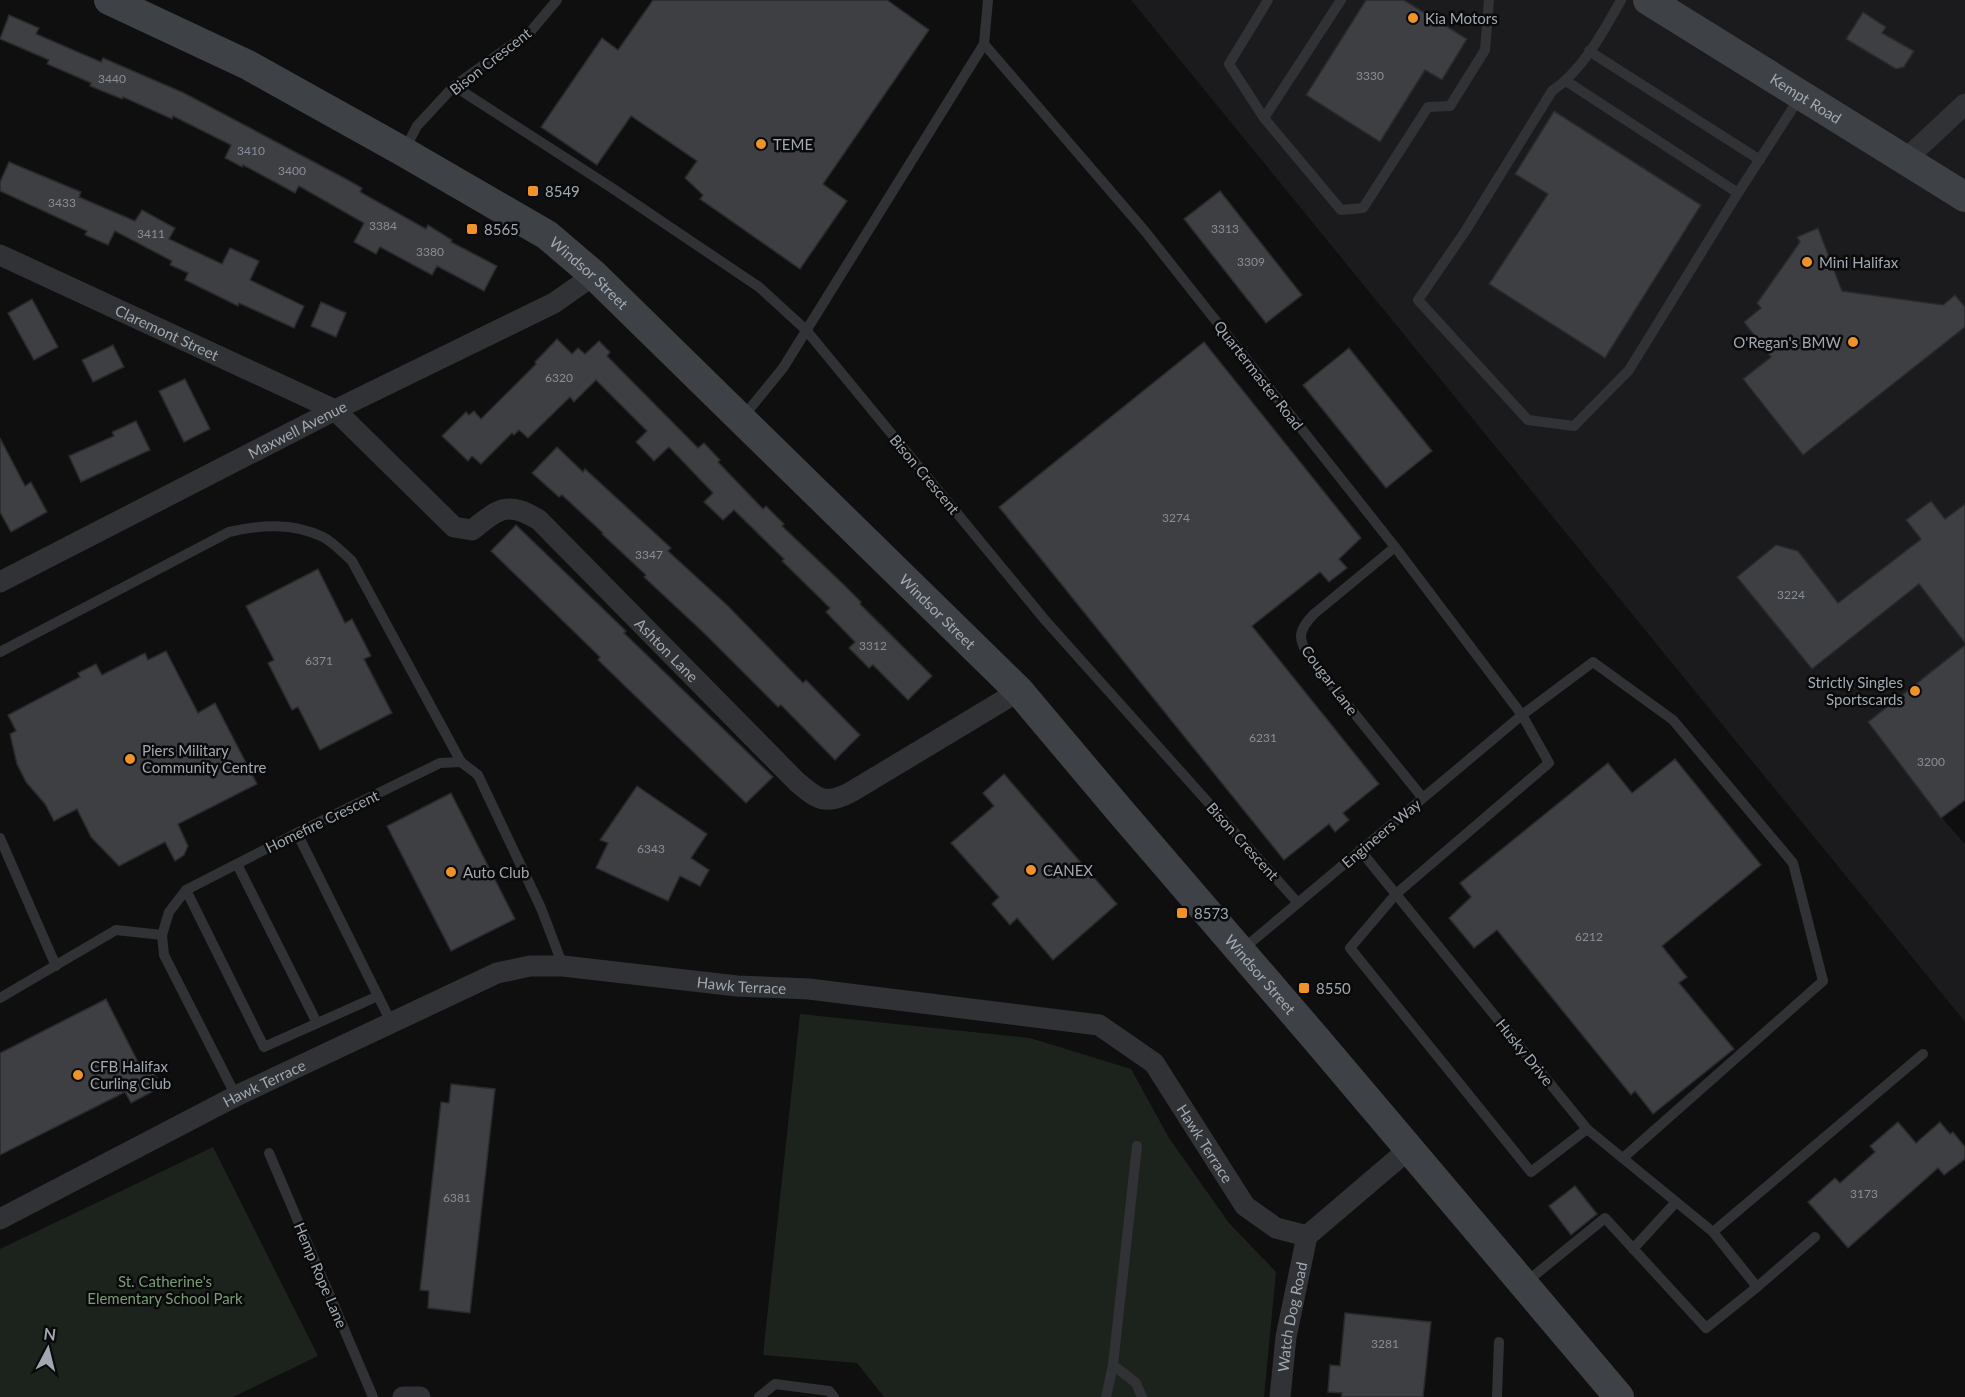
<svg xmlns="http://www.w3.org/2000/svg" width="1965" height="1397" viewBox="0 0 1965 1397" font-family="Lato,sans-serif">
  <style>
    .built { fill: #1b1b1d }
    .green { fill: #1c231c }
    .building { fill: #3e3f43; stroke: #292a2c; stroke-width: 1.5 }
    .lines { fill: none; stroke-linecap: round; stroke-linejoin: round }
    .lane { stroke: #303235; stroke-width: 10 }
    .street { stroke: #303235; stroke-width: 21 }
    .secondary { stroke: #3e4145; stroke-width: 30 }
    .poi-dot { fill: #ee9229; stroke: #0a0a0b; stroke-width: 2 }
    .labels { text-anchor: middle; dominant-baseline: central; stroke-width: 5; stroke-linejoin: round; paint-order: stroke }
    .number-label { font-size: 12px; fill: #888e96 }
    .poi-label { font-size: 15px; fill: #a0a8b1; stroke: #0a0a0b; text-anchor: start }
    .street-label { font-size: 15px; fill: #a0a8b1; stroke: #0a0a0b }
    .park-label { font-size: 15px; fill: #7a9c77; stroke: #0a0a0b }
  </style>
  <rect width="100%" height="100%" fill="#0f0f10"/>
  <polygon class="built" points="1131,0 1965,0 1965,800 1942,818 1965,844 1965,1022"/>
  <g class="green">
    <polygon points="800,1014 1030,1038 1131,1069 1169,1138 1229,1223 1276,1272 1264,1397 884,1397 857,1363 763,1355"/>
    <polygon points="213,1147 318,1356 233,1397 0,1397 0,1249"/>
  </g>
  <g class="building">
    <polygon points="653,0 887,0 929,30 823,184 847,201 800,269 700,199 703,195 685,178 697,161 631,116 597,165 541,127 602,38 618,50"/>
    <polygon points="1366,0 1404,0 1467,39 1442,80 1425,70 1380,142 1306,95"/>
    <polygon points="1863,12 1886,27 1882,33 1914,51 1904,67 1896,69 1846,39"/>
    <polygon points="9,15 39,28 36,34 101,62 103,58 184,93 346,179 362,188 360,192 426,229 428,225 452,240 451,242 497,266 484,291 437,266 432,275 380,247 376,254 354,242 364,223 299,186 295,193 243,165 242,167 225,158 231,145 173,116 172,119 123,97 122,99 90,86 91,83 47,64 49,60 0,39"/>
    <polygon points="1554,111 1701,205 1605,358 1489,284 1548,194 1515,174"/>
    <polygon points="9,162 81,192 79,197 135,221 142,210 175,228 169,239 222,264 230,248 259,261 250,280 304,306 294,328 239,303 238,306 185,280 188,273 170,265 172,261 115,231 108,245 85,235 87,231 0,191 0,182"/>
    <polygon points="1220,191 1302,295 1266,323 1184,219"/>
    <polygon points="1818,228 1842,291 1943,305 1955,295 1965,307 1965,327 1803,455 1743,379 1771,357 1744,322 1761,308 1757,303 1800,242 1797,237"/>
    <polygon points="32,299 58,347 34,360 8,313"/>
    <polygon points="321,302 346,313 336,337 311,326"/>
    <polygon points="557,339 572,354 578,348 585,354 599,341 610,352 607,356 698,448 704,443 720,460 718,462 763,509 766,506 784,524 782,526 842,583 861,602 860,604 932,676 908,700 873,665 869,668 849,648 855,642 826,612 830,608 782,561 784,559 734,510 723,520 704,502 713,493 669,447 654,461 636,442 647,431 596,380 574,402 570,397 528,438 519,430 514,435 512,433 481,464 472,456 468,461 442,436 466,412 469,415 474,411 481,419 536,364 535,362"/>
    <polygon points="1204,342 1361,538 1339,559 1347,568 1329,582 1320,572 1252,626 1379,784 1343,813 1349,820 1335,832 1329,824 1284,860 999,507"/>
    <polygon points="113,345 124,367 93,382 82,360"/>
    <polygon points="1349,348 1432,451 1386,488 1303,385"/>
    <polygon points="185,379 210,429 184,442 159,391"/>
    <polygon points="136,421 150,450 81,482 69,456 114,436 112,432"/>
    <polygon points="0,438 25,486 31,482 47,512 11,532 0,512"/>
    <polygon points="557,447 583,472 585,469 671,548 668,551 728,606 803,683 806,680 860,735 835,760 781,705 778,707 704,633 644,577 646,575 602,534 603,533 562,495 559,497 532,473"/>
    <polygon points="1931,501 1945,519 1965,504 1965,643 1919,584 1812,669 1737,577 1776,545 1798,551 1838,603 1921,539 1906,520"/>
    <polygon points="516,525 626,631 624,633 773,777 746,803 598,660 600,657 491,551"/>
    <polygon points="318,569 345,623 352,619 371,656 364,659 392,713 320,750 298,707 292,710 268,663 274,660 246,606"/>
    <polygon points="1965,645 1965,800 1941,818 1868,722"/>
    <polygon points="166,651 198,713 215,703 257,784 178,824 188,846 184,855 175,861 165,842 119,866 91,837 77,809 54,821 45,804 26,782 17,764 10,734 16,731 8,715 80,677 78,673 96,664 102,675 145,653 148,660"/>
    <polygon points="1675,759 1761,865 1662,946 1687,977 1679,983 1734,1049 1653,1114 1635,1091 1631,1095 1497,930 1474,948 1449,918 1471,897 1460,883 1608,763 1632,793"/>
    <polygon points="1004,774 1117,904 1053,960 1017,918 1010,925 992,904 999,897 951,843 994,806 983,793"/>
    <polygon points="637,786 707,834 691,858 709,870 700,886 680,876 668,901 596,868 608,843 600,840"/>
    <polygon points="451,793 515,919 451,951 387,826"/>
    <polygon points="106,999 139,1064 147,1059 161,1087 131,1103 125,1092 0,1155 0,1053"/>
    <polygon points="451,1084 495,1089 470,1313 428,1308 429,1291 420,1290 441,1102 449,1103"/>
    <polygon points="1898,1122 1916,1143 1940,1122 1950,1134 1953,1132 1965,1147 1965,1159 1944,1175 1938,1168 1848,1248 1808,1202 1835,1178 1840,1183 1875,1152 1870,1146"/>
    <polygon points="1575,1186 1597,1214 1571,1235 1549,1206"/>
    <polygon points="1345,1313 1431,1322 1423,1397 1341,1397 1342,1393 1328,1392 1330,1365 1340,1366"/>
  </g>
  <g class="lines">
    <g class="lane">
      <polyline points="1268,0 1229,64 1264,118 1341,210 1363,208 1428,107 1450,106 1485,50 1489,0"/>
      <path d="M1621,0C1603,32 1583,70 1552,91L1466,230L1418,300L1528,420L1574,426L1629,370L1738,193"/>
      <polyline points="984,44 1144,230 1395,547 1522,715 1549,763 1396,894 1350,948 1531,1172 1587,1129"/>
      <polyline points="1589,51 1760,160"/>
      <polyline points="1566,81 1738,193 1800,97"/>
      <polyline points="454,86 612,188 759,287 806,330 1045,620 1298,903"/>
      <polyline points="1264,118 1341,0"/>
      <polyline points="405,149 417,126 454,86 531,31 557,0"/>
      <polyline points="743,417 783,368 984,44 988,0"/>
      <path d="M1395,547L1314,614C1296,632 1298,641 1312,661L1422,797"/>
      <path d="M0,652L229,532C260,525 292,522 323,537C333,542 343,553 352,561L461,762"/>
      <polyline points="297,833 392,1024"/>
      <polyline points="0,838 56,966"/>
      <polyline points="1360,850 1587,1129 1713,1232"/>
      <polyline points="237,864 317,1023"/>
      <polyline points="186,890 264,1047 378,996"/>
      <polyline points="1243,949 1522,715 1593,662 1673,720 1793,863 1823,981 1623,1158"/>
      <polyline points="0,998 116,930 162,935"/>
      <polyline points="236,1096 164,955 162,935 169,912 186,890 297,833 440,763 461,762 478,775 541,908 563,966"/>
      <polyline points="269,1153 373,1397"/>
      <polyline points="1815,1237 1757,1287 1713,1232 1923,1054"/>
      <polyline points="1633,1249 1676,1202"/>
      <polyline points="1525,1283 1605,1218 1706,1328 1757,1287"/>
      <polyline points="1113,1365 1136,1383 1142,1397"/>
      <polyline points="759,1397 775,1384 829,1391 834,1397"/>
      <polyline points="1106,1397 1113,1365 1137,1146"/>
      <polyline points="1497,1397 1499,1342"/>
    </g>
    <g class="street">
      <polyline points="1905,160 1965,104"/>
      <path id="s1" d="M0,255L335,410L454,527L472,530C500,508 507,501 539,520L796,781C817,799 825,806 851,792L1019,691"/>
      <path id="s2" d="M0,582L335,410L554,303L594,275"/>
      <path id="s3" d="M0,1219L236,1096L497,973L530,966H563L737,986L809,989L1099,1025L1154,1063L1245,1206L1276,1228L1307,1236L1409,1149"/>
      <polyline points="403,1397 420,1397"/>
      <path id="s4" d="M1280,1397L1286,1337L1307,1236"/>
    </g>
    <g class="secondary">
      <path id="s5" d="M109,0L248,65L404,152L547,235L594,275L1019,691L1121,812L1317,1040L1619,1397"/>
      <path id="s6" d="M1648,0L1965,197"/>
    </g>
  </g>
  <g class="poi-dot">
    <circle cx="1413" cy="18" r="6"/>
    <circle cx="761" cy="144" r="6"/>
    <rect x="527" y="185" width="12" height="12" rx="3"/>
    <rect x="466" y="223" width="12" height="12" rx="3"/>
    <circle cx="1807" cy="262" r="6"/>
    <circle cx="1853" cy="342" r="6"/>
    <circle cx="1915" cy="691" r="6"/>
    <circle cx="130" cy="759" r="6"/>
    <circle cx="1031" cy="870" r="6"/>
    <circle cx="451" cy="872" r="6"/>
    <rect x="1176" y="907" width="12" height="12" rx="3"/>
    <rect x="1298" y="982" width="12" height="12" rx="3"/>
    <circle cx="78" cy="1075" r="6"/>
  </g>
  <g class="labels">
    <g class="number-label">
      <text x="1370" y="75">3330</text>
      <text x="112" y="78">3440</text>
      <text x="251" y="150">3410</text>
      <text x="292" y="170">3400</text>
      <text x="62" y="202">3433</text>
      <text x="383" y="225">3384</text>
      <text x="1225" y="228">3313</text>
      <text x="151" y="233">3411</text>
      <text x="430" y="251">3380</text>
      <text x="1251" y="261">3309</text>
      <text x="559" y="377">6320</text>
      <text x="1176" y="517">3274</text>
      <text x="649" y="554">3347</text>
      <text x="1791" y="594">3224</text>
      <text x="873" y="645">3312</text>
      <text x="319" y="660">6371</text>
      <text x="1263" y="737">6231</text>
      <text x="1931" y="761">3200</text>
      <text x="651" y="848">6343</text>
      <text x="1589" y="936">6212</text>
      <text x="1864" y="1193">3173</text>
      <text x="457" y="1197">6381</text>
      <text x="1385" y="1343">3281</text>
    </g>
    <g class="poi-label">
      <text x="1425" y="18">Kia Motors</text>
      <text x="773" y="144">TEME</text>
      <text x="545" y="191">8549</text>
      <text x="484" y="229">8565</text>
      <text x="1819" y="262">Mini Halifax</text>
      <text x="1841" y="342" text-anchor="end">O'Regan's BMW</text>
      <text x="1903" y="682" text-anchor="end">Strictly Singles<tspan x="1903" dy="17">Sportscards</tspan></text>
      <text x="142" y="750">Piers Military<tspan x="142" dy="17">Community Centre</tspan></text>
      <text x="1043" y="870">CANEX</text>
      <text x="463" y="872">Auto Club</text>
      <text x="1194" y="913">8573</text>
      <text x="1316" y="988">8550</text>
      <text x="90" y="1066">CFB Halifax<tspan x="90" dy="17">Curling Club</tspan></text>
    </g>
    <g class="street-label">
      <text transform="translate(490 61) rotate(-38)">Bison Crescent</text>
      <text stroke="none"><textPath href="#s6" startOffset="186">Kempt Road</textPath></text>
      <text stroke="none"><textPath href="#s5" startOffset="554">Windsor Street</textPath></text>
      <text stroke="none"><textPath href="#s1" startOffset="184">Claremont Street</textPath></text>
      <text transform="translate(1259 375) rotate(52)">Quartermaster Road</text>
      <text stroke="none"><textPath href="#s2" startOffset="334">Maxwell Avenue</textPath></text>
      <text transform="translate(925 474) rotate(50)">Bison Crescent</text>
      <text stroke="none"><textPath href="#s5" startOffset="1040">Windsor Street</textPath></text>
      <text stroke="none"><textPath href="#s1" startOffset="812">Ashton Lane</textPath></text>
      <text transform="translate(1330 680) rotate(53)">Cougar Lane</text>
      <text transform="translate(322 821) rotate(-26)">Homefire Crescent</text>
      <text transform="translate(1381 833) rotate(-40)">Engineers Way</text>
      <text transform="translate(1243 841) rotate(48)">Bison Crescent</text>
      <text stroke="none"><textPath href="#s5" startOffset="1526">Windsor Street</textPath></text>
      <text stroke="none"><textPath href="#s3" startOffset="801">Hawk Terrace</textPath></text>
      <text transform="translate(1525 1052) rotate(51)">Husky Drive</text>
      <text stroke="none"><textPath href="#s3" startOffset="297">Hawk Terrace</textPath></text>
      <text stroke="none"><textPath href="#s3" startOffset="1323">Hawk Terrace</textPath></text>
      <text transform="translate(321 1275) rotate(67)">Hemp Rope Lane</text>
      <text stroke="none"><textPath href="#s4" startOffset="81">Watch Dog Road</textPath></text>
    </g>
    <g class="park-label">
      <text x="165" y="1281">St. Catherine's<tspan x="165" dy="17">Elementary School Park</tspan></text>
    </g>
  </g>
  <g transform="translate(48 1349) rotate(7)" stroke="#0a0a0b" stroke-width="4.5" paint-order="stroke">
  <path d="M0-4.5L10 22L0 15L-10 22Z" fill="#a0a8b1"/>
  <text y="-9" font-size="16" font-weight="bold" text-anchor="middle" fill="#a0a8b1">N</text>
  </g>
</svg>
